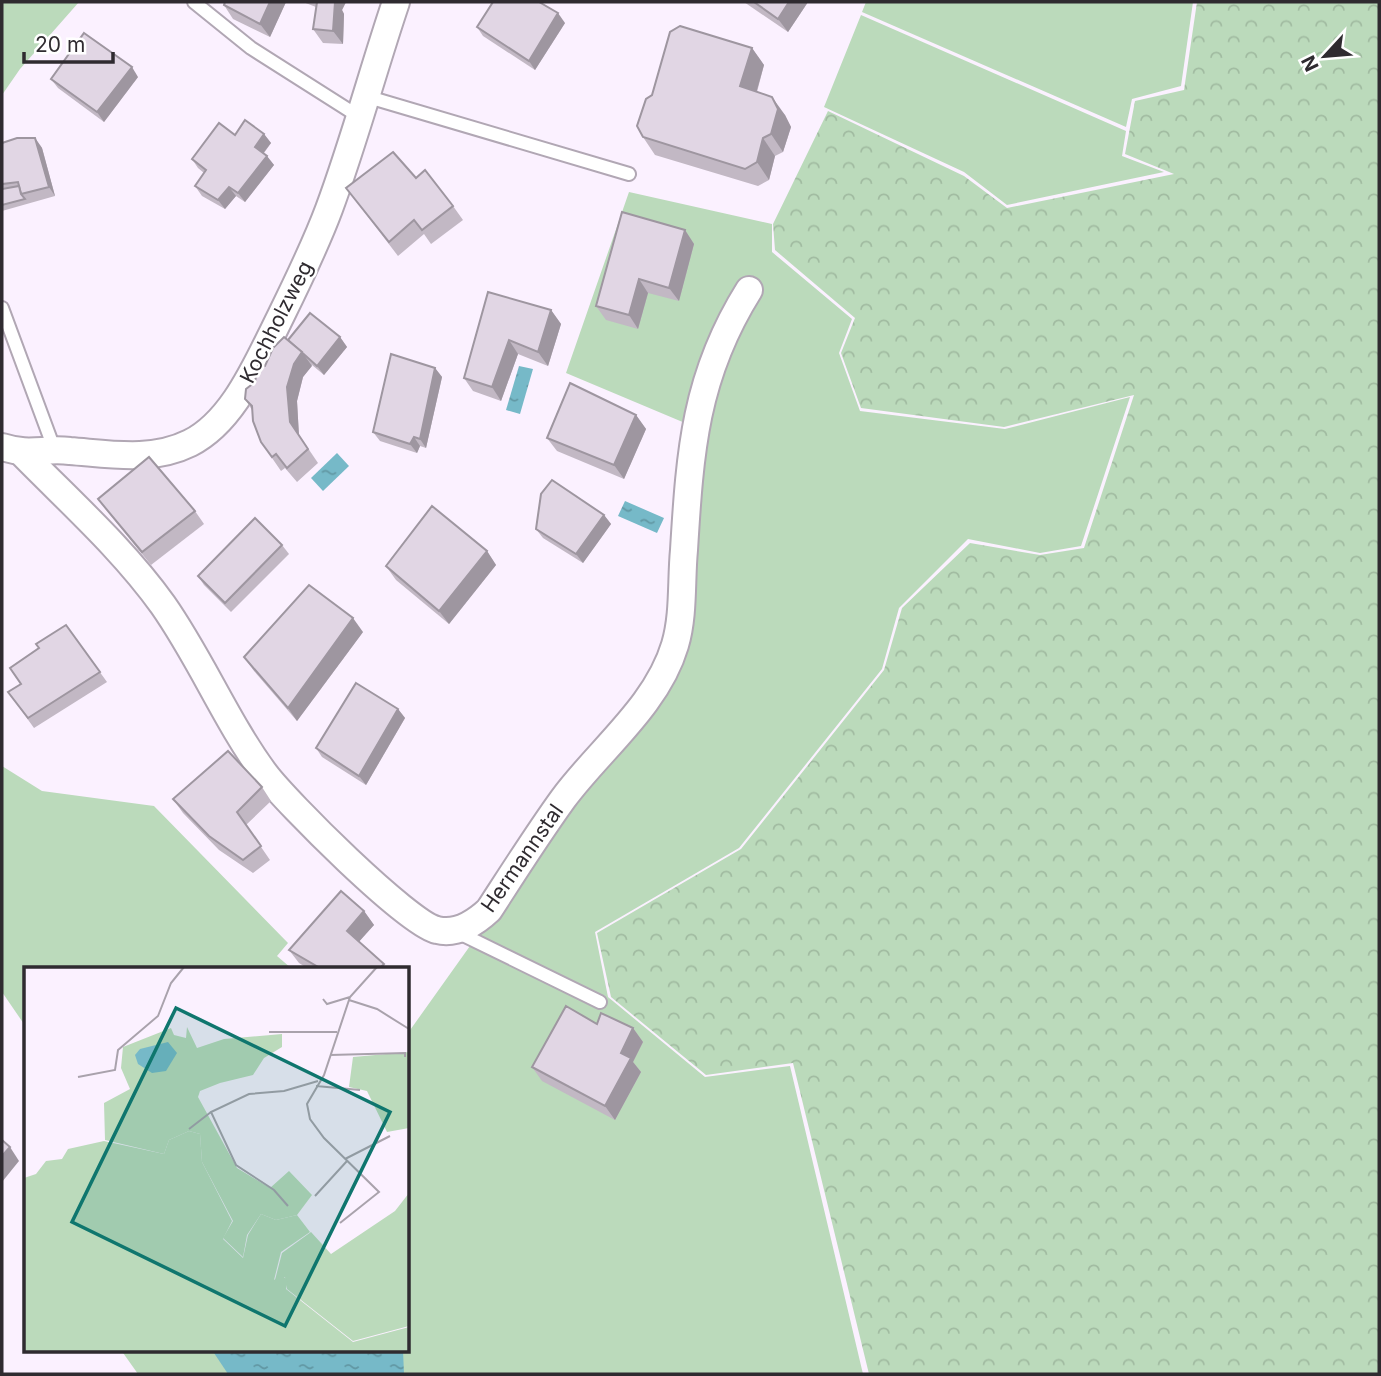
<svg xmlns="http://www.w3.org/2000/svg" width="1381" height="1376" viewBox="0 0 1381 1376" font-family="Inter,sans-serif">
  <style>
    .green { fill: #bbdabb }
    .forest { fill: url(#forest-crowns) }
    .water { fill: url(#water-ripples) }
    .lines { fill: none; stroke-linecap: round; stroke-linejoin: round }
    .service-casing { stroke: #b1a7b4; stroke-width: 16 }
    .minor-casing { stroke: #b1a7b4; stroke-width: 30 }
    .service { stroke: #fff; stroke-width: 12 }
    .minor { stroke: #fff; stroke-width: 26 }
    .wall { fill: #c2b8c4 }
    .shaded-wall { fill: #9e96a0 }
    .building { fill: #e1d6e4; stroke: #9e96a0; stroke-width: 2 }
    .labels { text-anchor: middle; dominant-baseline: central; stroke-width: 5; stroke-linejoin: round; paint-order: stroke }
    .street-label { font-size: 21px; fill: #2f2b30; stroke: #fff }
    .inset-road { fill: none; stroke: #a9a2ac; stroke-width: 2 }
    .view { fill: #0f766e; fill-opacity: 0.15; stroke: #0f766e; stroke-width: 3.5 }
    .inset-edge { fill: none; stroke: #2f2b30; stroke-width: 3.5 }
  </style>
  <defs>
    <pattern id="forest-crowns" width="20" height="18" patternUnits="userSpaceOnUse" patternTransform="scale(1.75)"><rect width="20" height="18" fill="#bbdabb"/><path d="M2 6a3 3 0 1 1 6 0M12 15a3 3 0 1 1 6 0" fill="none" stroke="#a1bba1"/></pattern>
    <pattern id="water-ripples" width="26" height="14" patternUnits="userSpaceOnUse" patternTransform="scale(1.75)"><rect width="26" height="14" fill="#76b9c8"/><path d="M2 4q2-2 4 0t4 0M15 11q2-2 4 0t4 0" fill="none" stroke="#6197a3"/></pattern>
  </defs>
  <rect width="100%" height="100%" fill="#fbf1ff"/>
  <g class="green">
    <polygon points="2,2 79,2 20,69 2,95"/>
    <polygon points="866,2 1193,2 1181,86 1132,99 1126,127 862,12"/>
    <polygon points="861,15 1126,131 1122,156 1164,172 1007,205 964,172 824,107"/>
    <polygon points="629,192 772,224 772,252 852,319 839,353 860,411 1005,429 1130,397 1081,546 1040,553 968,539 899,608 882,669 739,848 595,932 608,997 705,1077 790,1066 863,1374 138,1374 121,1350 408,1350 408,1033 574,800 661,690 704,431 566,373"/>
    <polygon points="2,766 42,791 154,806 288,943 277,956 291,968 26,968 26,1027 2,992"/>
  </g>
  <polygon class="forest" points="1197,2 1379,2 1379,1374 869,1374 793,1063 706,1075 611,997 597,933 741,849 884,670 902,608 970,543 1040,555 1084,548 1134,395 1004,427 861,408 841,353 855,318 775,250 773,224 828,111 964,176 1007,208 1174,174 1125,154 1135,101 1184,90"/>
  <g class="water">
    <polygon points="519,366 533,369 520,414 506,410"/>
    <polygon points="337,453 349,466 323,491 311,478"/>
    <polygon points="625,501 664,518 657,533 618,516"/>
    <polygon points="212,1350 403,1350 404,1374 228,1374"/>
  </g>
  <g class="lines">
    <defs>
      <g id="service">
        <polyline points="194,2 251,48 358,116"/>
        <polyline points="365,96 629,174"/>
        <polyline points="2,308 55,451"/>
        <polyline points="455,931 600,1002"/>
      </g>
      <g id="minor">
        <path d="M2,447C30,456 43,448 70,451C110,454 152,462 190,443C230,423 253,372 272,334C292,293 313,252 329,209C354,142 373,70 396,2"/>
        <path d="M22,453C70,502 123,549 163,605C201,659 226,721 265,774C286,802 408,924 437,930C457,935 475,923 489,910C513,873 537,835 563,799C599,750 657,706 675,645C684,615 681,581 684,550C690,451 695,376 749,290"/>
      </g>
    </defs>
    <use href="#service" class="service-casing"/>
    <use href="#minor" class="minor-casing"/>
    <use href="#service" class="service"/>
    <use href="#minor" class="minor"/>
  </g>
  <g class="wall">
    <polygon points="286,2 270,37 233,19 224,5"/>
    <polygon points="303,2 346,2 342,10 344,14 343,44 323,43 313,29 316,7"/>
    <polygon points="744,2 808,2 788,32"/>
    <polygon points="565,23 535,70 483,36 477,27"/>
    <polygon points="752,48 764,65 757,92 785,115 791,127 783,152 775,156 769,180 758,186 655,155 643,137"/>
    <polygon points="138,77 104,122 58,88 51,79"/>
    <polygon points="264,134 271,143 264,153 274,165 245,202 236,196 225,209 202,196 195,186 204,173 198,168 192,159 235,135"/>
    <polygon points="35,138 42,148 55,196 2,211 2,143"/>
    <polygon points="416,178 453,206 463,220 431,244 424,234 398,256 346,188"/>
    <polygon points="685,230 694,244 679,301 648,293 638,329 606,320 596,306"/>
    <polygon points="488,292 551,310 561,324 548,366 518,354 501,401 473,391 464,378"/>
    <polygon points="340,337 347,347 324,375 312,365 303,377 297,401 299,436 318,463 297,482 285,468 281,471 261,442 252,410 245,399 265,366 288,340"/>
    <polygon points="435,368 442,377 426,448 420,446 417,453 380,441 373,432"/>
    <polygon points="636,415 646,429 624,479 557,451 547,438"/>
    <polygon points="98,499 195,511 204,524 151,565 108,512"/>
    <polygon points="604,515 611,524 583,563 543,538 536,529"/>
    <polygon points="282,545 289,554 231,612 204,585 198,576"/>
    <polygon points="487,551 496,565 449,624 396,580 386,566"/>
    <polygon points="66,625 107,682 34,728 8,692 21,684 39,648"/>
    <polygon points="363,632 297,721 254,671 244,657"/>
    <polygon points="398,709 405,718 366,785 322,757 316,748"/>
    <polygon points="262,787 271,801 246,825 270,860 253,873 219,850 183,813 173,799"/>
    <polygon points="364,911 374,925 359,941 387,968 307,968 299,963 289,950"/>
    <polygon points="597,1024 633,1028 643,1042 633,1062 641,1072 615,1120 542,1081 532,1067"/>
  </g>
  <g class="shaded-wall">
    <polygon points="270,2 286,2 270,37 260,24"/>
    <polygon points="332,2 346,2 342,10 344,14 343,44 333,31"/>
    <polygon points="789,2 808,2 788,32 778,19"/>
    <polygon points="558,13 565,23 535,70 529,61"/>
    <polygon points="752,48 764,65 753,104 740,86"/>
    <polygon points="132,67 138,77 104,122 97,112"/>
    <polygon points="772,97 785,115 791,127 783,152 771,134"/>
    <polygon points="264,134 271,143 261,156 255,147"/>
    <polygon points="35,138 42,148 55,196 49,187"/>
    <polygon points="763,138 775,156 769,180 757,162"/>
    <polygon points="267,156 274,165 245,202 238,193"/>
    <polygon points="229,187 236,196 225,209 218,200"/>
    <polygon points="685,230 694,244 679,301 669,288"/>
    <polygon points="639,279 648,293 638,329 629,315"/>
    <polygon points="551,310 561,324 548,366 538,352"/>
    <polygon points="340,337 347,347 324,375 317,366"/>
    <polygon points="509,340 518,354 501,401 492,387"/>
    <polygon points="302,352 312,366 303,377 297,401 299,436 318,463 290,422 287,387 294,364"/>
    <polygon points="435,368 442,377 426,448 420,439"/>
    <polygon points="636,415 646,429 624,479 614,465"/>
    <polygon points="414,437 420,446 417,453 410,444"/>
    <polygon points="604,515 611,524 583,563 576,554"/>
    <polygon points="487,551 496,565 449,624 439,611"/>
    <polygon points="353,618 363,632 297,721 288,708"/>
    <polygon points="398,709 405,718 366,785 359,776"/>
    <polygon points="364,911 374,925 357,944 347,931"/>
    <polygon points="633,1028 643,1042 633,1062 641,1072 615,1120 605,1106 621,1053"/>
    <polygon points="10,1147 19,1161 2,1182 2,1156"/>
  </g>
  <g class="building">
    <polygon points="225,2 270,2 260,24 224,5"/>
    <polygon points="317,2 335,2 333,31 313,29"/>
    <polygon points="493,2 539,2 558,13 529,61 477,27"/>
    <polygon points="754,2 789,2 778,19"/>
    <polygon points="680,26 752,48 740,86 772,97 778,109 771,134 763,138 757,162 745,169 643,137 637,126 646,99 652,95 670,32"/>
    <polygon points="84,33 132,67 97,112 51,79"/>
    <polygon points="245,120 264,134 255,147 267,156 238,193 229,187 218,200 195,186 206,170 192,159 219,123 235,135"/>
    <polygon points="17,138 35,138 49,187 21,194 18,182 2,184 2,143"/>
    <polygon points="393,152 416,178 425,170 453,206 422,230 414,220 389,242 346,188"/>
    <polygon points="19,186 21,194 25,199 2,205 2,189"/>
    <polygon points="622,212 685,230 669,288 639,279 629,315 596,306"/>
    <polygon points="488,292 551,310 538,352 509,340 492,387 464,378"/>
    <polygon points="310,313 340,337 317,366 288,340"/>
    <polygon points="284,337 302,352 294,364 287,387 290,422 308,449 287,468 276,454 272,457 261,442 253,421 252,406 245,399 246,389 255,382 258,365 265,366 273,348"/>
    <polygon points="391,354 435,368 420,439 414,437 410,444 373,432"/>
    <polygon points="570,383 636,415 614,465 547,438"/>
    <polygon points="149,457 195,511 142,552 98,499"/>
    <polygon points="552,480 604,515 576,554 536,529 541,494"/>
    <polygon points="432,506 487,551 439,611 386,566"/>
    <polygon points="255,518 282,545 225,603 198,576"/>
    <polygon points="309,585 353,618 288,708 244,657"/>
    <polygon points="66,625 100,672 28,718 8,692 21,684 10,668 39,648 36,644"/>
    <polygon points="356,683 398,709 359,776 316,748"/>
    <polygon points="228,751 262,787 237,812 261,846 243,860 209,836 173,799"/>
    <polygon points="341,891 364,911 347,931 384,964 380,968 320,968 289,950"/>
    <polygon points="566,1006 597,1024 601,1013 633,1028 621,1053 631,1058 605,1106 532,1067"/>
    <polygon points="2,1140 10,1147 2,1156"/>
  </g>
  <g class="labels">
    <g class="street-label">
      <text transform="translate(276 322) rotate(-63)">Kochholzweg</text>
      <text transform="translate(522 858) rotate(-55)">Hermannstal</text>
    </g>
  </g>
  <g transform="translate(24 967)">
    <rect width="385" height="385" fill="#fbf1ff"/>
    <path d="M163,60L173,81L200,72L258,67V80L240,91L229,108L196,116L176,124L174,130L213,201L246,221L265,204L288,228L273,248L252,253L237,247L223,268L219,290L199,271L209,254L178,195L176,167L165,164L145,173L140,187L81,173L80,136L106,122L97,101L99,80L147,61L150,68L162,71ZM385,85V161L363,165L343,124L325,120L329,90ZM385,226V359L329,374L263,322L261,310L251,313L258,286L287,265L307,287L371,244Z" fill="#bbdabb"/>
    <path d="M165,164L176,167L178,195L208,254L199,272L219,291L224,268L237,247L252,253L273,248L286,265L257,285L250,313L257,308L264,313L262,322L329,375L385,360V385H0V211L12,207L22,194L38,192L44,182L80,174L140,187L145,173Z" fill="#bbdabb"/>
    <path d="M144,75L153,86L142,104L128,106L114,97L111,88L116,82Z" fill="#76b9c8"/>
    <path class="inset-road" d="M299,32L303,37L326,30M325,33L353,42L385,62M245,65H313M306,88L381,86V90M54,110L91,103L94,83L134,49L147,16L160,0M292,119L336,123M165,162L187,145M321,192L366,169M291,229L323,194M264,239L250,223L212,198L187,145L225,127L260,124L294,114M316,256L355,225L300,171L286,152L283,137L300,108L326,30L353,0"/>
    <path class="view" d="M152,41L366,145L261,359L48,255Z"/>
    <rect width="385" height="385" class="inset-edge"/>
  </g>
  <rect width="1381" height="1376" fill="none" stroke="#2f2b30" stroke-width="7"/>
  <g transform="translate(1325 56) rotate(244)" stroke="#ffffff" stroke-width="5" paint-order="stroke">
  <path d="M0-5L12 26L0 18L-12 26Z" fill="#2f2b30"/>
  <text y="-10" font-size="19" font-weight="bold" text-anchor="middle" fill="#2f2b30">N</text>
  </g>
  <path d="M24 52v10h89v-10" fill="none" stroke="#2f2b30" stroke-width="3.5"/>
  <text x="35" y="52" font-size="21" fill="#2f2b30" stroke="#ffffff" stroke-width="5" paint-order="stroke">20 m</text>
</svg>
